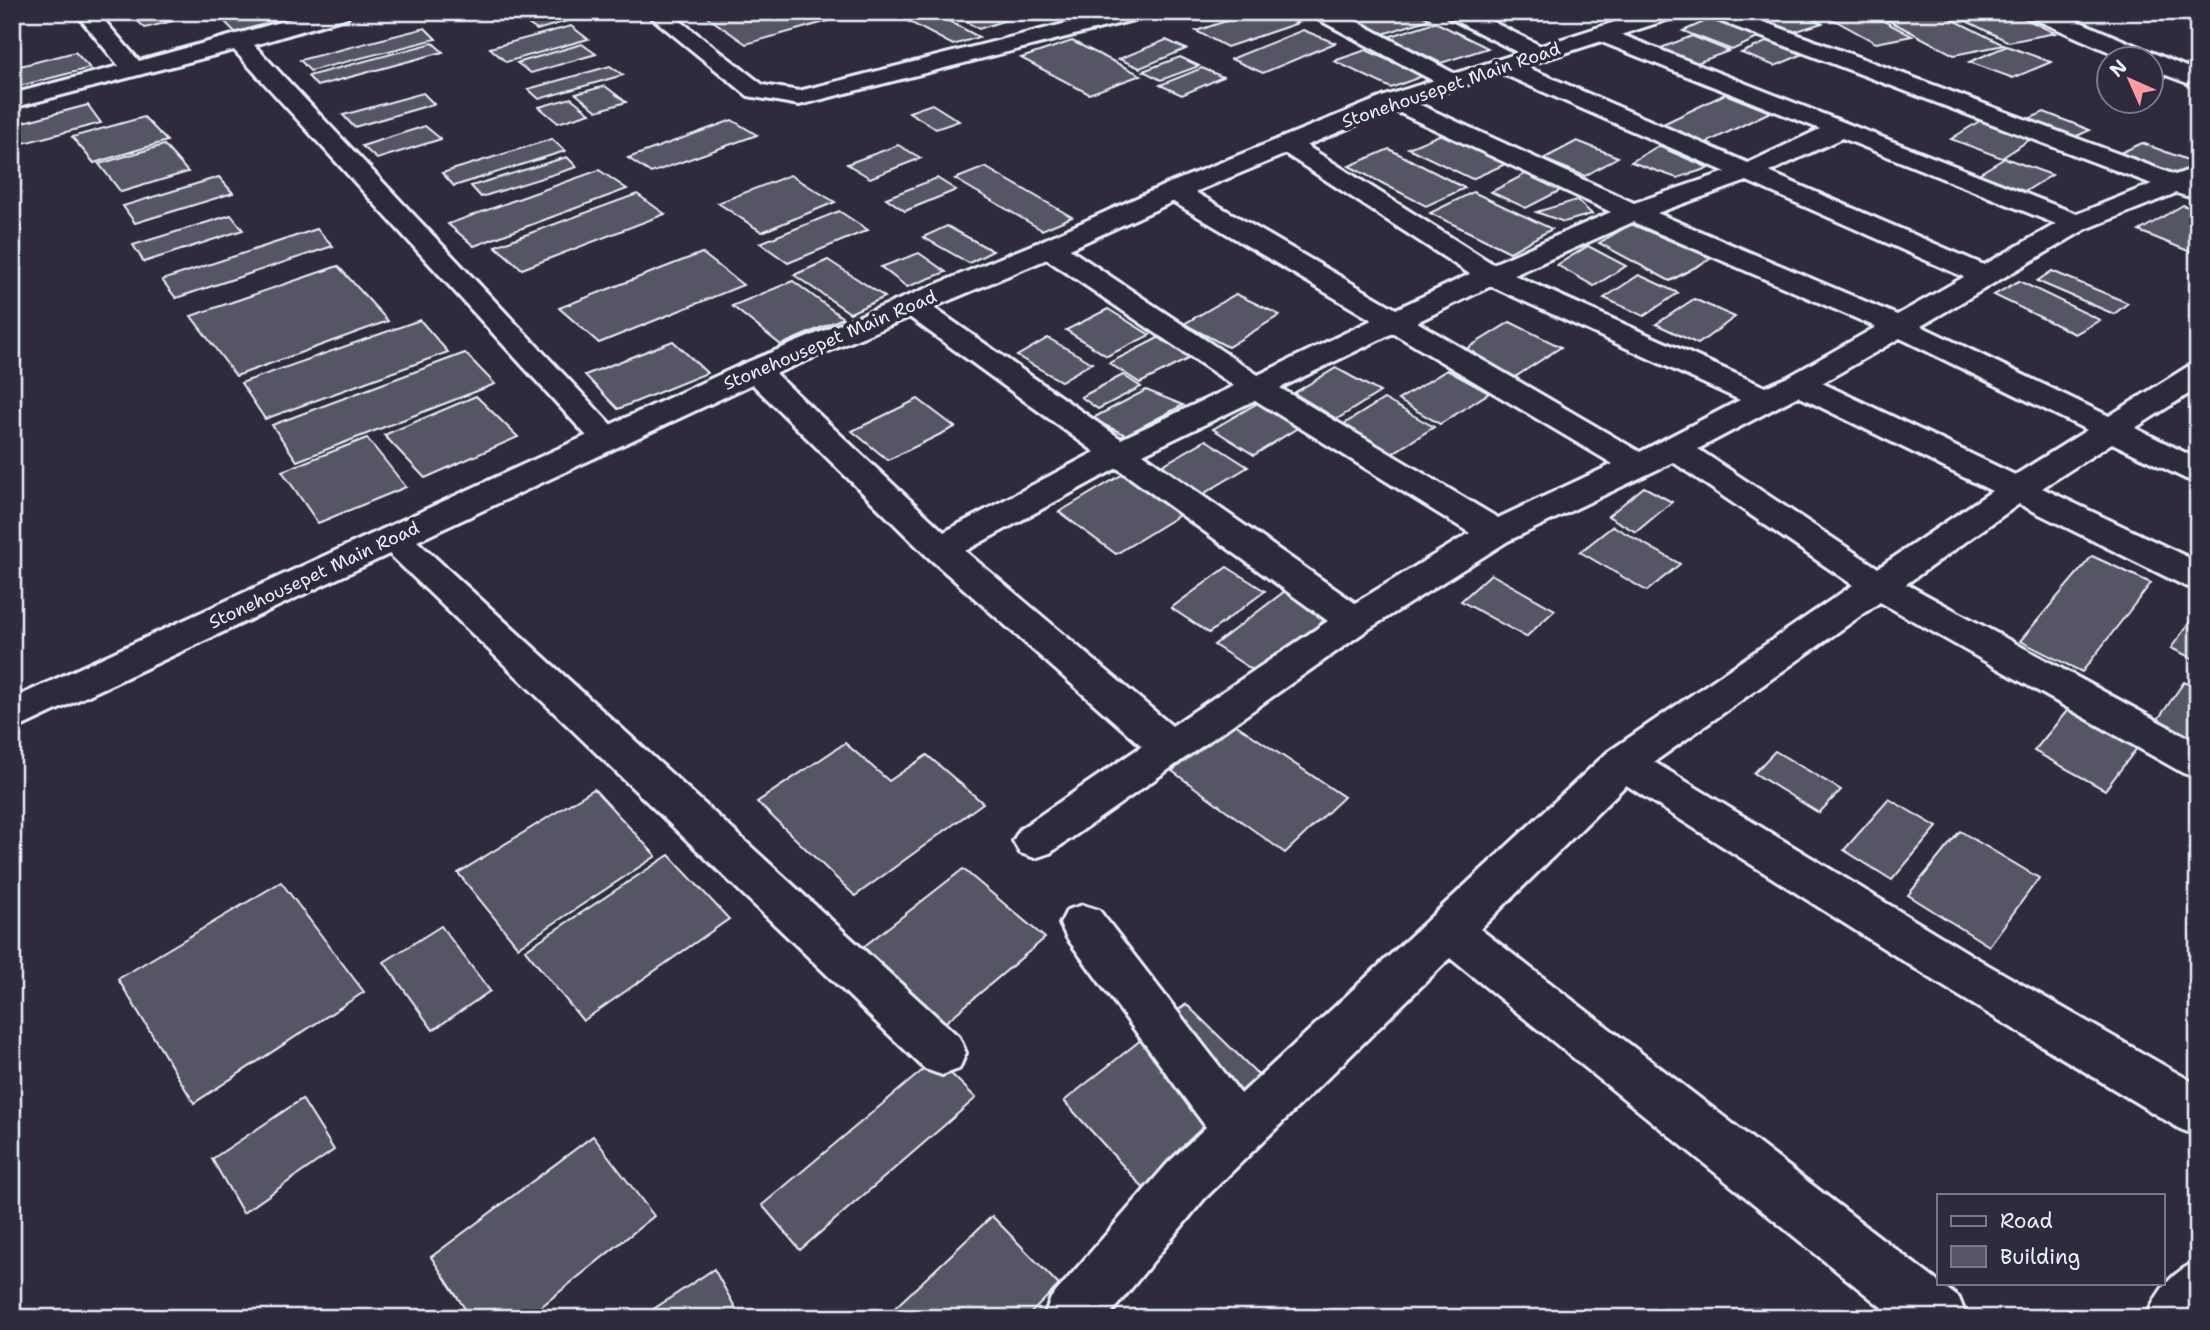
<svg xmlns="http://www.w3.org/2000/svg" width="2210" height="1330" viewBox="0 0 2210 1330" font-family="'Shantell Sans',sans-serif">
  <style>
    .building { fill: #575565; stroke: #e8f1f8; stroke-width: 2 }
    .lines { fill: none; stroke-linecap: round; stroke-linejoin: round }
    .minor-casing { stroke: #e8f1f8; stroke-width: 6 }
    .major-casing { stroke: #e8f1f8; stroke-width: 6 }
    .minor { fill: #2f2a3d; fill-rule: evenodd }
    .major { fill: #2f2a3d; fill-rule: evenodd }
    .labels { text-anchor: middle; dominant-baseline: central; stroke-width: 7; stroke-linejoin: round; paint-order: stroke }
    .far-street-label { font-size: 18px; fill: #e8f1f8; stroke: #2f2a3d }
  </style>
  <rect width="100%" height="100%" fill="#2f2a3d"/>
  <filter id="ink" filterUnits="userSpaceOnUse"><feTurbulence type="fractalNoise" baseFrequency=".0143" numOctaves="2"/><feDisplacementMap in="SourceGraphic" scale="14" xChannelSelector="R" yChannelSelector="G"/><feConvolveMatrix kernelMatrix="1 2 1 2 8 2 1 2 1" color-interpolation-filters="sRGB"/></filter>
  <g filter="url(#ink)">
    <g class="building">
      <polygon points="128,12 199,12 201,14 145,28"/>
      <polygon points="215,12 276,12 286,22 237,34"/>
      <polygon points="510,12 597,12 537,30"/>
      <polygon points="708,12 850,12 853,14 746,44 703,14"/>
      <polygon points="914,12 932,12 979,37 953,45 900,17"/>
      <polygon points="979,12 1030,12 979,29 960,18"/>
      <polygon points="1253,12 1276,12 1298,23 1227,47 1196,31"/>
      <polygon points="1338,12 1415,12 1430,19 1383,34"/>
      <polygon points="1774,12 1797,12 1822,23 1794,32 1759,17"/>
      <polygon points="1820,12 1867,12 1912,36 1876,43"/>
      <polygon points="1873,12 1938,12 2004,45 1954,55"/>
      <polygon points="1948,12 2011,12 2055,33 2009,42"/>
      <polygon points="1713,18 1762,36 1732,50 1683,31"/>
      <polygon points="1435,22 1488,48 1441,63 1388,37"/>
      <polygon points="571,26 588,39 506,62 490,48"/>
      <polygon points="425,28 436,39 310,71 300,60"/>
      <polygon points="1303,30 1335,43 1263,73 1231,59"/>
      <polygon points="1692,36 1729,51 1694,64 1658,49"/>
      <polygon points="1773,39 1808,52 1775,66 1741,53"/>
      <polygon points="1166,40 1186,49 1140,68 1119,59"/>
      <polygon points="1072,41 1141,75 1089,94 1021,58"/>
      <polygon points="433,43 443,52 317,86 308,76"/>
      <polygon points="582,44 596,54 531,73 517,63"/>
      <polygon points="2007,46 2051,62 2013,78 1969,62"/>
      <polygon points="1366,50 1423,76 1391,88 1334,61"/>
      <polygon points="75,52 90,68 12,88 12,68"/>
      <polygon points="1180,57 1199,66 1161,80 1143,71"/>
      <polygon points="610,66 623,75 539,99 528,89"/>
      <polygon points="1202,68 1223,77 1182,95 1160,85"/>
      <polygon points="605,86 626,102 597,111 576,94"/>
      <polygon points="423,93 434,104 354,127 343,115"/>
      <polygon points="1725,94 1770,112 1704,144 1659,126"/>
      <polygon points="571,98 590,113 558,123 539,107"/>
      <polygon points="932,104 959,121 936,129 909,112"/>
      <polygon points="88,105 101,123 12,146 12,125"/>
      <polygon points="2044,112 2090,130 2068,140 2022,122"/>
      <polygon points="144,117 167,141 94,163 72,137"/>
      <polygon points="732,120 757,135 651,173 628,158"/>
      <polygon points="1981,120 2032,138 2002,158 1951,139"/>
      <polygon points="425,126 441,139 377,159 362,146"/>
      <polygon points="1444,133 1508,163 1472,179 1408,148"/>
      <polygon points="552,139 565,151 454,186 442,173"/>
      <polygon points="1577,141 1618,157 1585,176 1543,159"/>
      <polygon points="2142,143 2198,164 2198,166 2177,176 2120,153"/>
      <polygon points="164,145 188,172 121,192 99,164"/>
      <polygon points="898,145 921,158 870,178 847,164"/>
      <polygon points="1658,146 1709,168 1677,178 1631,162"/>
      <polygon points="1389,149 1465,188 1426,206 1349,166"/>
      <polygon points="567,157 577,167 481,197 471,186"/>
      <polygon points="2005,158 2052,175 2021,194 1975,176"/>
      <polygon points="985,167 1072,217 1042,230 955,179"/>
      <polygon points="599,170 627,189 474,246 448,224"/>
      <polygon points="1531,171 1567,187 1526,208 1491,192"/>
      <polygon points="790,175 835,202 762,232 718,203"/>
      <polygon points="219,177 233,193 135,223 123,206"/>
      <polygon points="937,178 956,190 905,211 886,198"/>
      <polygon points="1473,192 1552,229 1510,252 1430,213"/>
      <polygon points="637,194 665,214 522,269 495,246"/>
      <polygon points="1577,200 1592,214 1564,222 1536,212"/>
      <polygon points="2183,205 2198,211 2198,255 2139,231"/>
      <polygon points="839,211 868,230 788,263 760,243"/>
      <polygon points="231,215 243,230 144,262 133,245"/>
      <polygon points="1631,224 1712,258 1670,281 1599,243"/>
      <polygon points="947,226 993,251 969,263 923,237"/>
      <polygon points="317,229 333,246 176,298 162,280"/>
      <polygon points="1588,246 1626,266 1594,286 1557,265"/>
      <polygon points="702,253 743,285 599,343 559,308"/>
      <polygon points="919,253 946,272 907,287 881,267"/>
      <polygon points="828,260 885,297 850,313 794,275"/>
      <polygon points="338,266 388,321 236,376 191,316"/>
      <polygon points="2052,271 2128,303 2114,314 2037,281"/>
      <polygon points="1639,275 1678,293 1644,316 1604,298"/>
      <polygon points="793,281 843,318 781,345 732,306"/>
      <polygon points="2019,281 2100,320 2075,334 1994,295"/>
      <polygon points="1236,294 1280,315 1228,347 1184,324"/>
      <polygon points="1694,299 1735,317 1698,344 1656,324"/>
      <polygon points="1108,309 1150,335 1107,356 1066,330"/>
      <polygon points="420,320 448,352 265,419 241,383"/>
      <polygon points="1510,322 1561,347 1515,377 1463,351"/>
      <polygon points="1166,334 1198,354 1140,383 1109,363"/>
      <polygon points="1048,338 1092,363 1061,381 1017,356"/>
      <polygon points="673,341 707,373 618,409 585,375"/>
      <polygon points="465,353 495,384 297,461 272,425"/>
      <polygon points="1336,368 1380,392 1337,419 1294,393"/>
      <polygon points="1447,370 1489,393 1440,424 1398,400"/>
      <polygon points="1123,375 1141,387 1098,409 1081,397"/>
      <polygon points="1146,390 1183,405 1126,435 1091,419"/>
      <polygon points="476,396 518,437 425,478 384,435"/>
      <polygon points="918,399 955,427 888,460 852,431"/>
      <polygon points="1384,399 1434,427 1385,458 1336,429"/>
      <polygon points="1263,400 1304,424 1254,455 1213,429"/>
      <polygon points="367,438 406,487 318,523 282,471"/>
      <polygon points="1206,440 1248,467 1203,494 1161,466"/>
      <polygon points="1125,473 1183,513 1116,554 1059,512"/>
      <polygon points="1644,487 1672,502 1636,532 1608,516"/>
      <polygon points="1613,526 1680,564 1647,591 1580,552"/>
      <polygon points="2092,556 2151,583 2082,672 2020,641"/>
      <polygon points="1227,567 1265,591 1209,633 1171,608"/>
      <polygon points="1491,574 1555,610 1526,637 1461,601"/>
      <polygon points="1285,591 1328,617 1259,674 1214,645"/>
      <polygon points="2192,619 2198,622 2198,661 2171,648"/>
      <polygon points="2184,682 2198,689 2198,743 2156,722"/>
      <polygon points="2070,707 2140,744 2105,790 2034,751"/>
      <polygon points="1232,722 1344,797 1285,853 1172,771"/>
      <polygon points="845,743 889,781 927,755 983,803 855,896 757,802"/>
      <polygon points="1775,751 1841,790 1819,813 1754,773"/>
      <polygon points="594,789 656,856 518,947 458,873"/>
      <polygon points="1889,799 1937,827 1892,880 1844,850"/>
      <polygon points="1960,831 2039,878 1989,946 1908,895"/>
      <polygon points="669,855 729,919 583,1021 525,950"/>
      <polygon points="963,869 1045,938 940,1027 858,951"/>
      <polygon points="281,882 364,992 194,1103 118,979"/>
      <polygon points="441,926 490,991 433,1030 384,962"/>
      <polygon points="1186,1004 1269,1085 1146,1191 1064,1101"/>
      <polygon points="936,1059 976,1098 800,1250 762,1205"/>
      <polygon points="302,1099 334,1150 243,1213 212,1159"/>
      <polygon points="593,1136 654,1216 527,1318 471,1318 431,1257"/>
      <polygon points="992,1216 1059,1285 1026,1318 884,1318"/>
      <polygon points="714,1269 741,1318 640,1318"/>
    </g>
    <g class="lines">
      <defs>
        <g id="minor">
          <polygon points="75,12 97,12 139,61 316,12 350,12 348,17 254,45 617,431 622,438 617,445 606,448 595,445 234,50 12,108 12,94 119,66"/>
          <polygon points="645,12 669,12 763,85 799,91 1111,12 1147,12 1145,17 799,105 748,96"/>
          <polygon points="1312,12 1339,12 1461,77 1465,82 1461,87 1445,87 1314,17"/>
          <polygon points="1446,12 1473,12 1547,49 1550,54 1547,59 1531,59 1448,17"/>
          <path d="M1707,12H1737L2175,175L2198,167V190L2195,194L2186,196L2176,193L2086,229L1921,326L2109,416L2187,367L2198,365V388L2135,428L2198,459V482L2186,479L2112,443L2042,488L2198,562V589L2185,586L2019,504L1906,584L2198,743V778L2183,773L1880,602L1654,762L1988,965L2198,1085V1136L2180,1129L1954,993L1626,785L1480,929L1959,1298L1967,1318H1895L1450,958L1204,1199L1107,1318H1043L1051,1298L1168,1163L1206,1127L1067,938L1060,924L1067,910L1083,905L1099,910L1241,1094L1608,752L1853,585L1673,462L1508,541L1367,630L1050,853L1035,858L1020,853L1013,841L1020,829L1142,746L928,557L739,371L743,364L754,362L765,364L944,532L1095,452L901,311L896,305L901,299L911,296L921,299L1121,439L1234,386L1039,254L1035,248L1039,242L1049,240L1059,242L1258,375L1372,320L1165,197L1161,191L1165,185L1174,183L1183,185L1396,309L1470,274L1278,149L1275,144L1278,139L1287,137L1296,139L1493,264L1611,212L1385,106L1381,101L1385,96H1401L1634,203L1726,172L1494,70L1491,65L1494,60H1510L1748,163L1820,129L1594,39L1591,34L1594,29L1602,27L2077,214L2152,184L1709,17ZM1842,138L2056,224L1984,265L1769,172ZM1747,181L1964,277L1897,315L1657,213ZM1633,222L1876,327L1788,377L1765,387L1514,275ZM1491,286L1740,400L1640,452L1417,322ZM1393,333L1613,464L1498,518L1280,388ZM1900,338L2087,430L2015,475L1822,383ZM1798,396L1992,491L1878,568L1698,449ZM1255,400L1470,533L1355,603L1143,454ZM1117,468L1328,621L1172,726L965,551Z"/>
          <polygon points="2028,12 2057,12 2198,72 2198,87 2150,69 2150,60 2128,60 2030,17"/>
          <polygon points="393,526 405,530 959,1037 966,1053 959,1069 942,1075 925,1069 381,546 375,538 381,530"/>
          <path d="M2198,1261V1318H2146C2157,1292 2171,1272 2198,1261Z"/>
        </g>
        <polygon id="major" points="1646,12 1678,12 1676,17 1401,106 1183,197 1059,254 765,378 12,731 12,699 743,364 1039,242 1165,185 1385,96"/>
      </defs>
      <use href="#minor" class="minor-casing"/>
      <use href="#major" class="major-casing"/>
      <use href="#minor" class="minor"/>
      <use href="#major" class="major"/>
    </g>
  </g>
  <g class="labels">
    <g class="far-street-label">
      <text transform="translate(1451 85) rotate(-19)">Stonehousepet Main Road</text>
      <text transform="translate(830 340) rotate(-23)">Stonehousepet Main Road</text>
      <text transform="translate(314 575) rotate(-25)">Stonehousepet Main Road</text>
    </g>
  </g>
  <rect width="2210" height="1330" fill="none" stroke="#2f2a3d" stroke-width="42"/>
  <rect x="21" y="21" width="2168" height="1288" fill="none" stroke="#e8f1f8" stroke-width="2.5" filter="url(#ink)"/>
  <rect x="1937" y="1194" width="228" height="91" fill="#2f2a3d" stroke="#797a88" stroke-width="2"/>
  <rect x="1951" y="1216" width="35" height="10" fill="#2f2a3d" stroke="#797a88" stroke-width="2"/>
  <text x="2000" y="1228" font-size="21" fill="#e8f1f8">Road</text>
  <rect x="1951" y="1246" width="35" height="21" fill="#575565" stroke="#797a88" stroke-width="2"/>
  <text x="2000" y="1264" font-size="21" fill="#e8f1f8">Building</text>
  <g transform="translate(2130 80) rotate(315)"><circle r="33" fill="#2f2a3d" stroke="#797a88" stroke-width="2"/>
  <path d="M0-5L12 26L0 18L-12 26Z" fill="#ff9aa2"/>
  <text y="-10" font-size="19" font-weight="bold" text-anchor="middle" fill="#e8f1f8">N</text>
  </g>
</svg>
